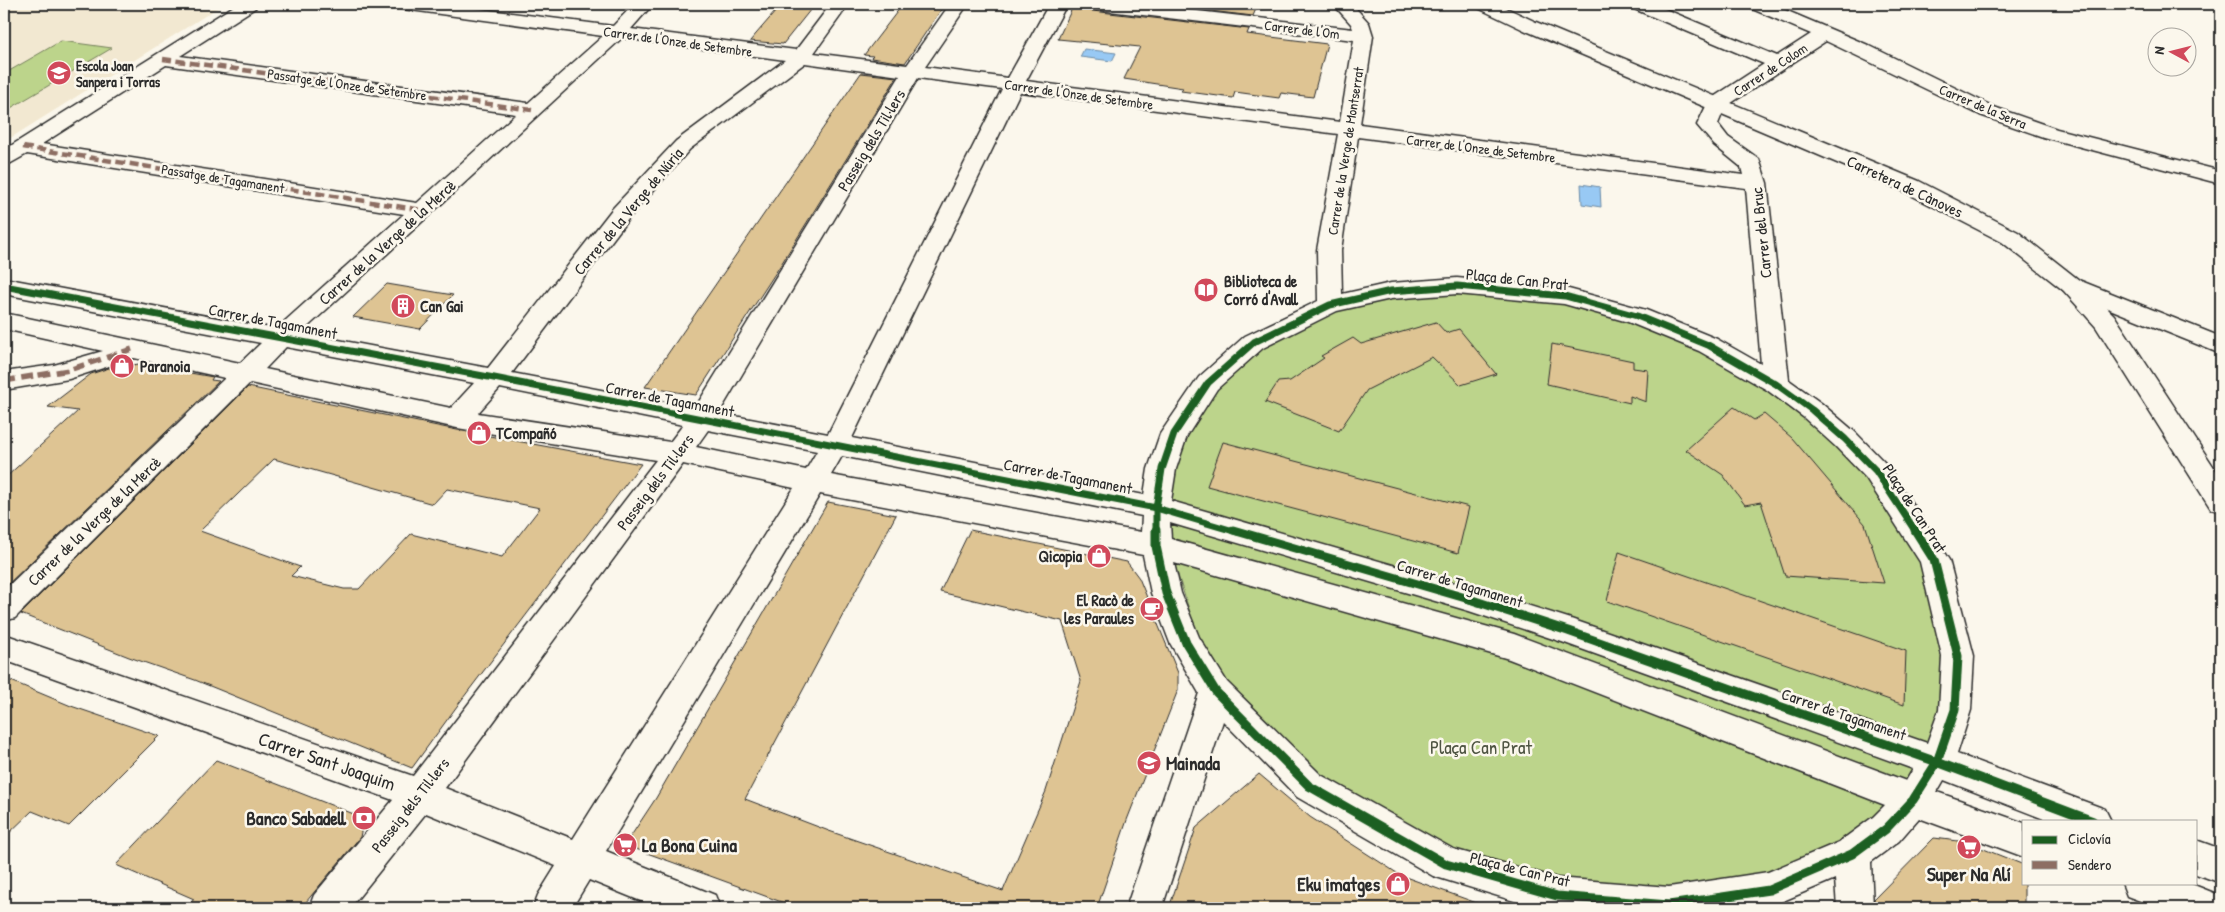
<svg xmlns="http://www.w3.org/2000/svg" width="2225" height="912" viewBox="0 0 2225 912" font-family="'Patrick Hand',sans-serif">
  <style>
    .built { fill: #f2e8d1 }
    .green { fill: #bcd48b; stroke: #74805b }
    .water { fill: #98c9f4; stroke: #6c8aa4 }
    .building { fill: #dec493; stroke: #2b2b2b; fill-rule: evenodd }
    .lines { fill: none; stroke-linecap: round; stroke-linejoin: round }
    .street-casing { stroke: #2b2b2b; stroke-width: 3 }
    .secondary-casing { stroke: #2b2b2b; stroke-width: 3 }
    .street { fill: #fbf7ec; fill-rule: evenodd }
    .secondary { fill: #fbf7ec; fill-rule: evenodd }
    .quiet-far1 { stroke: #8d6e63; stroke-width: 4.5; stroke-dasharray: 9 4.5; stroke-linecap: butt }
    .quiet { stroke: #8d6e63; stroke-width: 5.5; stroke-dasharray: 12 5.5; stroke-linecap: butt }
    .cycleway-far1-casing { stroke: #fbf7ec; stroke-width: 10 }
    .cycleway-casing { stroke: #fbf7ec; stroke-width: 12 }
    .cycleway-far1 { stroke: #1b5e20; stroke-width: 7 }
    .cycleway { stroke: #1b5e20; stroke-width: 9 }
    .labels { text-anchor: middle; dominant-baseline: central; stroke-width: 5; stroke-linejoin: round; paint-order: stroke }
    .far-street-label { font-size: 14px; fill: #2b2b2b; stroke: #fbf7ec }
    .far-poi-label { font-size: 14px; font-weight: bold; fill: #2b2b2b; stroke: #fbf7ec; text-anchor: start }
    .street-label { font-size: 16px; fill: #2b2b2b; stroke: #fbf7ec }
    .poi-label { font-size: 16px; font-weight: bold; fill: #2b2b2b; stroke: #fbf7ec; text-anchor: start }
    .near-park-label { font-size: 19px; fill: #4f5543; stroke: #fbf7ec }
    .near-street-label { font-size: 19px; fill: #2b2b2b; stroke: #fbf7ec }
    .near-poi-label { font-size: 19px; font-weight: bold; fill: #2b2b2b; stroke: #fbf7ec; text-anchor: start }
  </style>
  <rect width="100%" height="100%" fill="#fbf7ec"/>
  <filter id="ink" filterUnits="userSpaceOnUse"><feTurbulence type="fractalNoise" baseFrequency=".02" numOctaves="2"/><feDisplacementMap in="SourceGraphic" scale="10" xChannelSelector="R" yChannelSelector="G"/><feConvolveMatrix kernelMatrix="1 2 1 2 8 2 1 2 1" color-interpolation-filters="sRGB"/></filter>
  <g filter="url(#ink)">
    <polygon class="built" points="4,4 224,4 4,142"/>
    <g class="green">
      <polygon points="61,41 112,48 4,112 4,74"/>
      <polygon points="1391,291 1565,296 1708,345 1876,471 1934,560 1958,656 1913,800 1769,890 1557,896 1309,786 1216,692 1156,508 1174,434 1254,342"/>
    </g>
    <g class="water">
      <polygon points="1084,49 1116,53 1112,61 1080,57"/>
      <polygon points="1581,184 1600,187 1601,207 1582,204"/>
    </g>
    <g class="building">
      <polygon points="782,4 815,4 783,44 750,41"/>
      <polygon points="903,4 945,4 905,63 871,58 873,56 864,55"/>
      <polygon points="1074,4 1081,4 1084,9 1092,11 1249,29 1247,34 1327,44 1313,97 1281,93 1279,98 1235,92 1233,98 1181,91 1183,88 1124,79 1140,47 1058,39"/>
      <polygon points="1150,4 1258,4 1253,16"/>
      <polygon points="861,73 897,77 780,266 696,395 645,387"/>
      <polygon points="387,284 453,295 420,329 353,317"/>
      <polygon points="1436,322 1446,333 1459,329 1496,374 1461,385 1432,357 1367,390 1339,431 1265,402 1278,382 1290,381 1324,358 1321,356 1353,338 1361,344"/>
      <polygon points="1552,344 1633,361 1633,368 1648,370 1646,402 1630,396 1630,403 1547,384"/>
      <polygon points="139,364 213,377 211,380 219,381 4,588 4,479 78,411 48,407 91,374 109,368"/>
      <path d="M248,387L457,430L641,464L460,702L412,768L195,680L129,657L21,614ZM274,459L433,504L447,489L540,508L502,557L411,534L359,589H344L291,576L300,567L200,531Z"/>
      <polygon points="1734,407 1754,420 1764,414 1792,438 1865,524 1884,583 1785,576 1761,502 1745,505 1723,475 1686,450"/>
      <polygon points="1223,442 1469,507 1458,553 1207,486"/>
      <polygon points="828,502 896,515 745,799 829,831 1003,891 1046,791 1081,681 1062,621 940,592 970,530 1127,562 1139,578 1178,673 1178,690 1127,820 1097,908 798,908 625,845 656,798"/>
      <polygon points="1619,552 1906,651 1904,705 1607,601"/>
      <polygon points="4,678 71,706 159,736 69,826 32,811 4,838"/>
      <polygon points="216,760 364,818 360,837 301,908 187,908 194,899 116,865"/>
      <polygon points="1259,774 1310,817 1400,875 1482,905 1481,908 1169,908 1196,828"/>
      <polygon points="1934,838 1966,842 2024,865 2024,908 1875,908 1874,899"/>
    </g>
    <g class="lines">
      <defs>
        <g id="street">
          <path d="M237,4H258L255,8L180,56L528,103L603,36L403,9L397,8L394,4H442L613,26L634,4H653L631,29L796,50L831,4H849L814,53L907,65L950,4H968L925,67L1008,78L1049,4H1067L1026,81L1340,122L1354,40L1092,9L1086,8L1083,4H1136L1353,29L1351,24L1333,4H1352L1369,23L1373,36L1360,124L1743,175L1741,167L1714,145L1697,125L1709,100L1764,64L1632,8L1629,4H1653L1777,56L1811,34L1750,8L1747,4H1771L1868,45L1994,107L2057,129L2221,171V184L2043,137L1980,115L1826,41L1725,107L1718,124L1728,137L1759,159L1767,183L1789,380L1821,403L1855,432L1886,464L1949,560L1974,656L1971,710L1957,754L2105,809L2111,821H2049L1944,780L1937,792L2024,823V857L1919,818L1899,841L1871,862L1873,908H1837L1835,879L1767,908H1537L1433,876L1297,797L1223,721L1162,908H1126L1199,693L1170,643L1151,593L1143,555L820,494L606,851L715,895L720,908H658L589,880L572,908H533L538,895L556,866L426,813L350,908H309L314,895L393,800L4,660V634L413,776L656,460L457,428L250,383L15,618L4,621V590L225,378L134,358L69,379L4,390V372L54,365L103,351L4,329V313L240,363L261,343L4,294V278L276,329L404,214L27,154L11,163L4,165V150ZM622,38L785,60L676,141L613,208L488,368L301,333ZM805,63L900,76L695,408L512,373L629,218L690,149ZM166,65L516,114L417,203L42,144ZM918,78L1002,89L828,434L719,413ZM1020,92L1338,134L1317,250L1318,301L1245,336L1199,377L1160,434L1148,469L1144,495L852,438ZM1358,137L1746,188L1761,364L1717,339L1646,310L1565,288L1457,278L1391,283L1342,294L1341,250ZM1457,294L1564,304L1628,322L1699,351L1767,390L1803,417L1835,446L1866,478L1920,562L1942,656L1939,710L1927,743L1568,618L1469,587L1171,501L1176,469L1187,436L1217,389L1263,348L1337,311L1391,299ZM286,347L474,383L451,408L265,369ZM500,388L683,425L670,442L478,413ZM708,430L817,451L806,470L696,447ZM842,456L1142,516L1141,532L831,475ZM683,464L794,488L573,839L445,788ZM1170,523L1469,611L1562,642L1913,769L1906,781L1514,634L1171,539ZM1174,563L1509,659L1885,805L1873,817L1839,842L1768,872L1669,887L1557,878L1453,849L1321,775L1227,682L1199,637L1181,593Z"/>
          <polygon points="2071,277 2221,337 2221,354 2063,290 2059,285 2063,280"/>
          <polygon points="2196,840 2221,849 2221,883 2196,874"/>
          <polygon points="2122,883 2189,883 2219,895 2221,908 2159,908 2127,896"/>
        </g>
        <polygon id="secondary" points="1475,4 1498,4 1536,22 1919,181 2018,232 2079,280 2114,315 2221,478 2221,512 2211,509 2096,327 2063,290 2002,242 1903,191 1524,30 1478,8"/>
      </defs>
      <use href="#street" class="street-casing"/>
      <use href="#secondary" class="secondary-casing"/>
      <use href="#street" class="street"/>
      <use href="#secondary" class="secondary"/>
      <g class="quiet-far1">
        <polyline points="163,59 532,110"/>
        <polyline points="23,147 422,210"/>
      </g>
      <polyline class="quiet" points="4,381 69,370 132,349"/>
      <defs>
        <g id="cycleway-far1">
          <polyline points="4,286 494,378 1156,508 1237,532"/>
          <polyline points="1156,532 1156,508 1162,469 1174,434 1208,383 1254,342 1330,305 1391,291 1457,286 1565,296 1637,316 1708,345 1776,384 1812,410 1845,439 1876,471 1916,532"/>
        </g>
        <g id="cycleway">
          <polyline points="1156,530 1156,546 1166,593 1186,643 1216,692 1309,786 1446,864 1557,896 1669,905 1769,890 1852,854 1886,829 1913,800 1937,762 1955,710 1958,656 1934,560 1915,530"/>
          <polyline points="1233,530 1469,599 1568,631 1937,762 2093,821"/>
        </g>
      </defs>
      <use href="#cycleway-far1" class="cycleway-far1-casing"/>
      <use href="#cycleway" class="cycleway-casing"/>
      <use href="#cycleway-far1" class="cycleway-far1"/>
      <use href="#cycleway" class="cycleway"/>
    </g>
  </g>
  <defs>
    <symbol id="school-disc" viewBox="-11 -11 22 22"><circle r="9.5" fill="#d1495b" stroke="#fbf7ec"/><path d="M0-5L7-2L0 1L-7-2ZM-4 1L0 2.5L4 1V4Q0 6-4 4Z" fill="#fff"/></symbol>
    <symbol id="library-disc" viewBox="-11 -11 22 22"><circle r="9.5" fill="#d1495b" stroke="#fbf7ec"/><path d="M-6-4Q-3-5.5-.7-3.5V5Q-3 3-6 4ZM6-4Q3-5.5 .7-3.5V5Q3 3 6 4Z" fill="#fff"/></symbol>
    <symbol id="building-disc" viewBox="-11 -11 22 22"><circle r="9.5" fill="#d1495b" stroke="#fbf7ec"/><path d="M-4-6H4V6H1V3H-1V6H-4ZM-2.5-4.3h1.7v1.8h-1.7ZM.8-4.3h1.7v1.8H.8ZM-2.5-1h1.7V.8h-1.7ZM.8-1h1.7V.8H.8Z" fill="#fff"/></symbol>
    <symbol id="shop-disc" viewBox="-11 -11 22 22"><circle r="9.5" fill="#d1495b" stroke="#fbf7ec"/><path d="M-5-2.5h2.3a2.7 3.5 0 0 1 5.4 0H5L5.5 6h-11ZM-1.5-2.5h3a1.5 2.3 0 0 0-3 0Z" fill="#fff"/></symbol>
    <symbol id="cafe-disc" viewBox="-11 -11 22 22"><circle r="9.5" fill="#d1495b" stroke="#fbf7ec"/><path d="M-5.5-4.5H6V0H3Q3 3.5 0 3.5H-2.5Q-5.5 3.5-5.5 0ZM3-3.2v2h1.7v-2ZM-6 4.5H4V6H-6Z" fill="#fff"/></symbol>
    <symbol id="bank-disc" viewBox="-11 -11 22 22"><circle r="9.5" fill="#d1495b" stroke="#fbf7ec"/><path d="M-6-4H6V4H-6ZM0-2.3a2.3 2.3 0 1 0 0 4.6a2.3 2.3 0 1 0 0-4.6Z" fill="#fff"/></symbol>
    <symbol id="supermarket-disc" viewBox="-11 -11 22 22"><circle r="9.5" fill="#d1495b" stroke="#fbf7ec"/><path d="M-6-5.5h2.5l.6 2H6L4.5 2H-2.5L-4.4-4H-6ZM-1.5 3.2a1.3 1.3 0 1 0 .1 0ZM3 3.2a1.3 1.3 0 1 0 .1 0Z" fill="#fff"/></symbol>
  </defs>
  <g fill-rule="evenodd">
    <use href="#school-disc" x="45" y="59" width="28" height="28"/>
    <use href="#library-disc" x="1192" y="276" width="28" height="28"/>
    <use href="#building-disc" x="389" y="292" width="28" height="28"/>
    <use href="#shop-disc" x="108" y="352" width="28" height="28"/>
    <use href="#shop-disc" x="465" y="419" width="28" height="28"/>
    <use href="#shop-disc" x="1085" y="542" width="28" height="28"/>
    <use href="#cafe-disc" x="1138" y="595" width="28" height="28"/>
    <use href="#school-disc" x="1135" y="749" width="28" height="28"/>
    <use href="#bank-disc" x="350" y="804" width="28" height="28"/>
    <use href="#supermarket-disc" x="611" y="831" width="28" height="28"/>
    <use href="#supermarket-disc" x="1955" y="833" width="28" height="28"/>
    <use href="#shop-disc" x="1384" y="870" width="28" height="28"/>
  </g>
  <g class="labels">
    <g class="far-street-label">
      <text transform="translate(1302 29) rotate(7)">Carrer de l'Om</text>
      <text transform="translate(678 41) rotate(8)">Carrer de l'Onze de Setembre</text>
      <text transform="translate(1770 69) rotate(-33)">Carrer de Colom</text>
      <text transform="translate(347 84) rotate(8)">Passatge de l'Onze de Setembre</text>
      <text transform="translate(1079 94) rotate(8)">Carrer de l'Onze de Setembre</text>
      <text transform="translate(1983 106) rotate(23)">Carrer de la Serra</text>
      <text transform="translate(1481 148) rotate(7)">Carrer de l'Onze de Setembre</text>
      <text transform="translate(1345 151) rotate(-81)">Carrer de la Verge de Montserrat</text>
      <text transform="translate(223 178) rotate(9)">Passatge de Tagamanent</text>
    </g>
    <g class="far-poi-label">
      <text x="76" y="65">Escola Joan<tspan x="76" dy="16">Sanpera i Torras</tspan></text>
    </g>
    <g class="street-label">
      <text transform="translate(871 140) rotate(-59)">Passeig dels Til·lers</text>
      <text transform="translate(1905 186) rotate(25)">Carretera de Cànoves</text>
      <text transform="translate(628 211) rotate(-50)">Carrer de la Verge de Núria</text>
      <text transform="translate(1761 233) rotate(-96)">Carrer del Bruc</text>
      <text transform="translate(387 242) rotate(-42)">Carrer de la Verge de la Mercè</text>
      <text transform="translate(1517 279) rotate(6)">Plaça de Can Prat</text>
      <text transform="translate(273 321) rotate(11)">Carrer de Tagamanent</text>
      <text transform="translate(670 399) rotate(11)">Carrer de Tagamanent</text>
      <text transform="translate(1068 476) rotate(11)">Carrer de Tagamanent</text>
      <text transform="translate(655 482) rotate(-53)">Passeig dels Til·lers</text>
      <text transform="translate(1915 508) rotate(57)">Plaça de Can Prat</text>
      <text transform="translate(94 521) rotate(-44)">Carrer de la Verge de la Mercè</text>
      <text transform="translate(1460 583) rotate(17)">Carrer de Tagamanent</text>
      <text transform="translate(1844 714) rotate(19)">Carrer de Tagamanent</text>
      <text transform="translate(410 805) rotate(-52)">Passeig dels Til·lers</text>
      <text transform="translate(1520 869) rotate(14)">Plaça de Can Prat</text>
    </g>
    <g class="poi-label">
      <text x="1224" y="281">Biblioteca de<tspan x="1224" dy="18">Corró d'Avall</tspan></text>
      <text x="420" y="306">Can Gai</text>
      <text x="140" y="366">Paranoia</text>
      <text x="496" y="433">TCompañó</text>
      <text x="1082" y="556" text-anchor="end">Qicopia</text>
      <text x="1134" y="600" text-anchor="end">El Racò de<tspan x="1134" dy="18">les Paraules</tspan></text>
    </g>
    <g class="near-park-label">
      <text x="1481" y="747">Plaça Can Prat</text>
    </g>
    <g class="near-street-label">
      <text transform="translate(327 761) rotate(19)">Carrer Sant Joaquim</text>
    </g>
    <g class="near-poi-label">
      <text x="1166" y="763">Mainada</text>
      <text x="346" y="818" text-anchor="end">Banco Sabadell</text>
      <text x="642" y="845">La Bona Cuina</text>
      <text x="1969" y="874" text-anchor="middle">Super Na Alí</text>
      <text x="1380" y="884" text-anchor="end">Eku imatges</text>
    </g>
  </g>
  <rect width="2225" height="912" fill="none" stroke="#fbf7ec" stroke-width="20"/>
  <rect x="10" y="10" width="2205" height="892" fill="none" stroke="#2b2b2b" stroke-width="2" filter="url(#ink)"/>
  <rect x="2022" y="820" width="175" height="65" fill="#fbf7ec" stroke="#a8a59f"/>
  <rect x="2032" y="836" width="25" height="8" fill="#1b5e20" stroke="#a8a59f"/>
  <text x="2068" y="844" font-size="15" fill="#2b2b2b">Ciclovía</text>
  <rect x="2032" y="861" width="25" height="8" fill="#8d6e63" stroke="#a8a59f"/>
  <text x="2068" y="870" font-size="15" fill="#2b2b2b">Sendero</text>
  <g transform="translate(2172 52) rotate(277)"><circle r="24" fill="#fbf7ec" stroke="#a8a59f"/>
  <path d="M0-4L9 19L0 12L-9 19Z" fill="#d1495b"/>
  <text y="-8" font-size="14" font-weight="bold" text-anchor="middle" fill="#2b2b2b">N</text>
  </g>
</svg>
